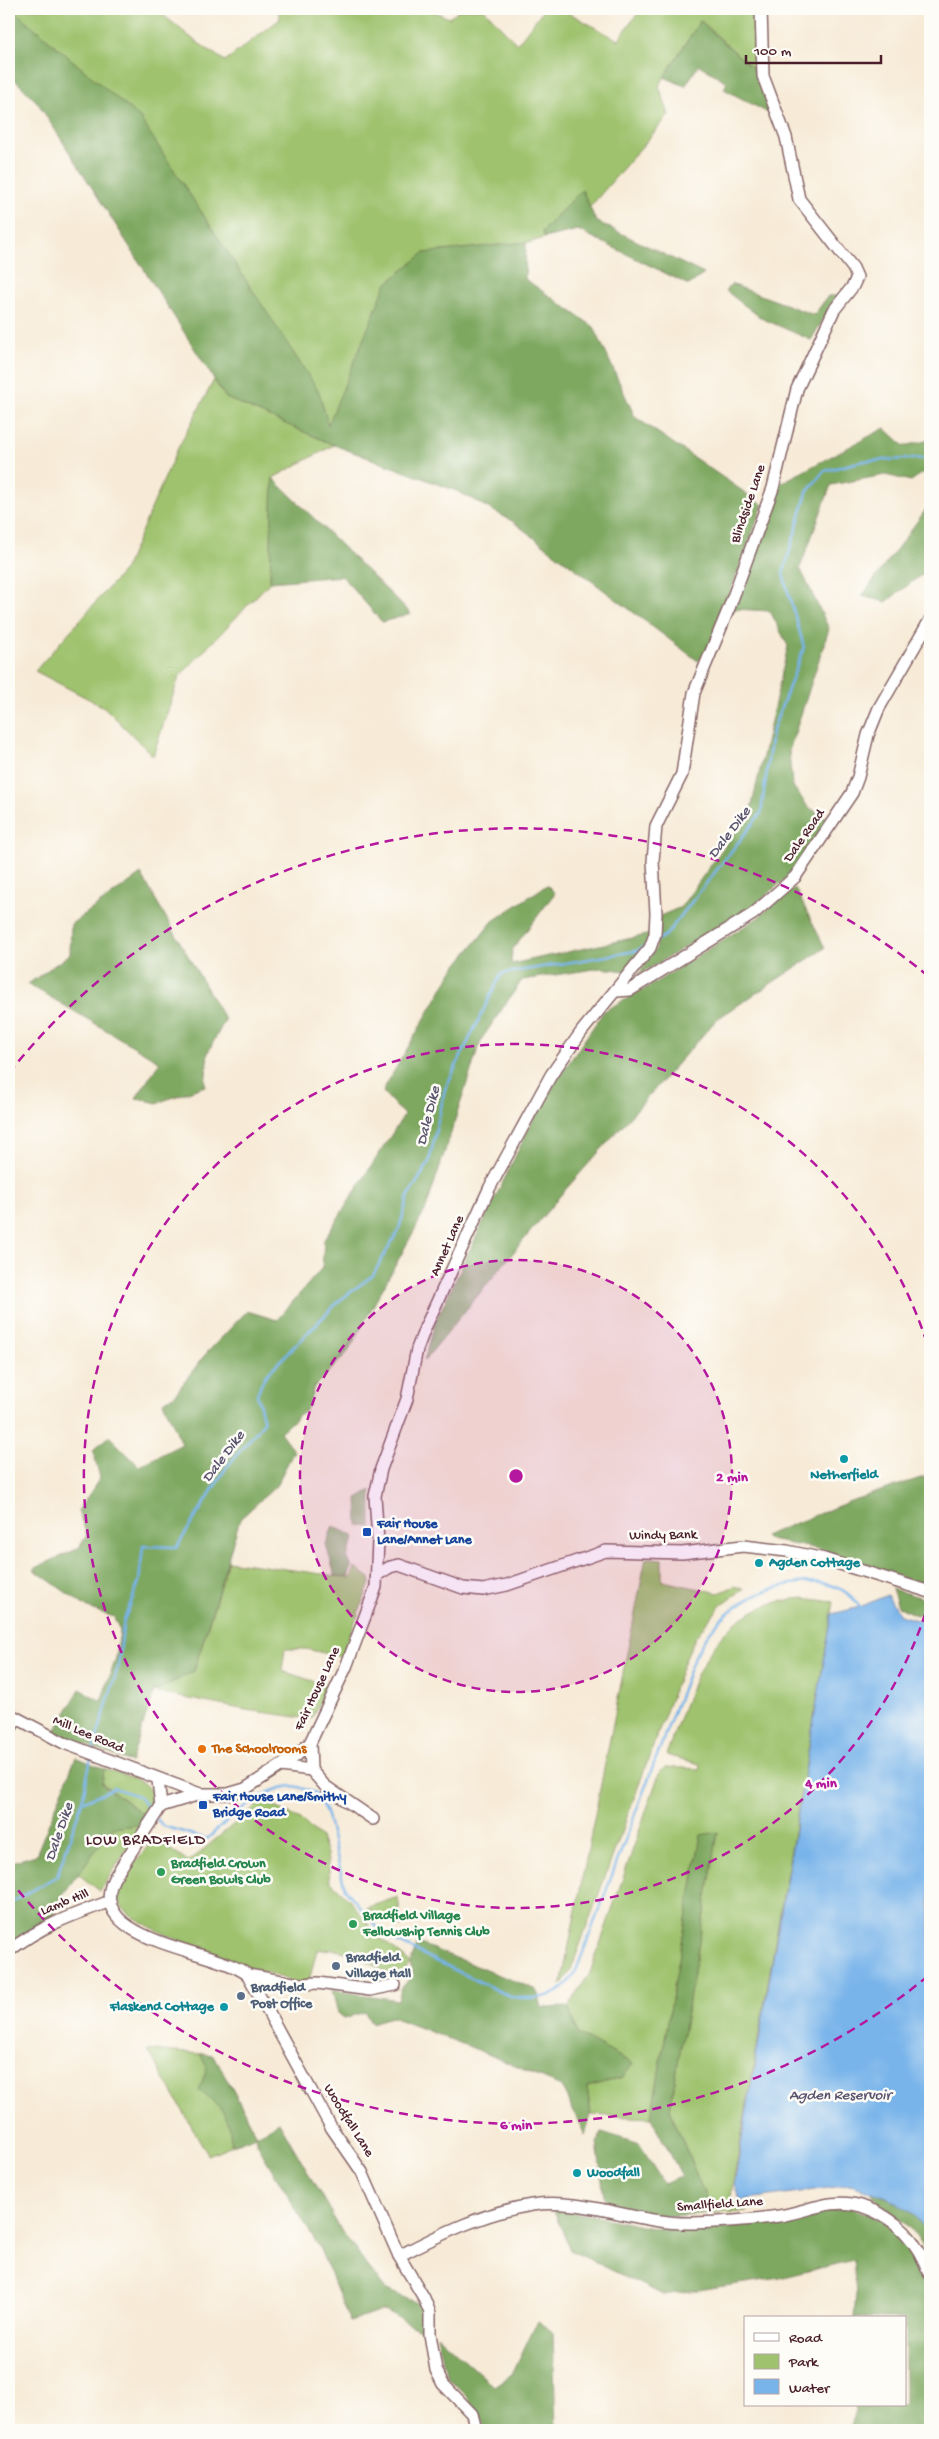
<svg xmlns="http://www.w3.org/2000/svg" width="939" height="2439" viewBox="0 0 939 2439" font-family="'Gochi Hand',sans-serif">
  <style>
    .green { fill: #9ec26d; stroke: #74704c }
    .forest { fill: #7ea860; stroke: #646446 }
    .water { fill: #78b4ea; stroke: #616a8a }
    .lines { fill: none; stroke-linecap: round; stroke-linejoin: round }
    .stream { stroke: #78b4ea; stroke-width: 2.5 }
    .minor-casing { stroke: #876667; stroke-width: 14 }
    .minor { stroke: #fff; stroke-width: 11 }
    .ring { fill: none; stroke: #b5179e; stroke-width: 2.5; stroke-dasharray: 9 6 }
    .culture-dot { fill: #0f9aa8; stroke: #fdfcf7; stroke-width: 2 }
    .transit-dot { fill: #1a4fb4; stroke: #fdfcf7; stroke-width: 2 }
    .food-dot { fill: #e8710a; stroke: #fdfcf7; stroke-width: 2 }
    .leisure-dot { fill: #2e9e5b; stroke: #fdfcf7; stroke-width: 2 }
    .service-dot { fill: #5c6f8a; stroke: #fdfcf7; stroke-width: 2 }
    .labels { text-anchor: middle; dominant-baseline: central; stroke-width: 5; stroke-linejoin: round; paint-order: stroke }
    .street-label { font-size: 14px; fill: #4a1f2b; stroke: #fdfcf7 }
    .culture-label { font-size: 14px; font-weight: bold; fill: #0d838f; stroke: #fdfcf7; text-anchor: start }
    .transit-label { font-size: 14px; font-weight: bold; fill: #164399; stroke: #fdfcf7; text-anchor: start }
    .food-label { font-size: 14px; font-weight: bold; fill: #c56008; stroke: #fdfcf7; text-anchor: start }
    .leisure-label { font-size: 14px; font-weight: bold; fill: #27864d; stroke: #fdfcf7; text-anchor: start }
    .service-label { font-size: 14px; font-weight: bold; fill: #4e5e75; stroke: #fdfcf7; text-anchor: start }
    .water-label { font-size: 15px; font-style: italic; fill: #5a536e; stroke: #fdfcf7 }
    .quarter-label { font-size: 16px; letter-spacing: 1px; fill: #4a1f2b; stroke: #fdfcf7 }
    .centre { fill: #b5179e; stroke: #fdfcf7; stroke-width: 2.5 }
    .ring-label { font-size: 15px; text-anchor: middle; font-weight: bold; fill: #b5179e; stroke: #fdfcf7; stroke-width: 5; stroke-linejoin: round; paint-order: stroke }
  </style>
  <rect width="100%" height="100%" fill="#fdfcf7"/>
  <filter id="ink" filterUnits="userSpaceOnUse"><feTurbulence type="fractalNoise" baseFrequency=".02" numOctaves="2"/><feDisplacementMap in="SourceGraphic" scale="10" xChannelSelector="R" yChannelSelector="G"/><feConvolveMatrix kernelMatrix="1 2 1 2 8 2 1 2 1" color-interpolation-filters="sRGB"/></filter>
  <filter id="wash" filterUnits="userSpaceOnUse"><feTurbulence type="fractalNoise" baseFrequency=".0096" numOctaves="4" result="noise"/><feDisplacementMap in="SourceGraphic" scale="20" xChannelSelector="R" yChannelSelector="G"/><feGaussianBlur stdDeviation="1.12" result="paint"/><feColorMatrix in="noise" values="0 0 0 0 0 0 0 0 0 0 0 0 0 0 0 0 0 1.4 0 .05"/><feComposite in="paint" operator="in"/></filter>
  <g filter="url(#wash)">
    <rect width="100%" height="100%" fill="#f7ebd7"/>
    <g class="green">
      <polygon points="12,9 156,9 194,40 225,61 280,19 278,9 428,9 449,18 460,9 484,9 517,44 544,9 562,9 618,40 641,9 756,9 759,74 701,21 659,86 669,115 590,207 582,191 542,231 544,238 531,242 424,253 328,426 140,118"/>
      <polygon points="214,380 226,398 334,445 273,478 270,582 179,677 153,756 104,707 35,671 125,569 176,452"/>
      <polygon points="646,1558 662,1559 662,1581 719,1593 735,1586 744,1589 722,1604 696,1636 686,1657 570,1972 561,1985"/>
      <polygon points="228,1561 351,1578 355,1568 370,1578 370,1583 341,1657 306,1649 285,1649 282,1671 328,1686 311,1719 246,1710 154,1692 194,1671"/>
      <path d="M803,1598L834,1602L731,2196L747,2212L712,2213L670,2110L718,1833L701,1835L651,2118L591,2115L587,2087L623,2077L633,2064L578,2034L568,2007L590,1973L660,1771L667,1767L699,1769L700,1764L666,1755C694,1682 710,1605 803,1598Z"/>
      <path d="M104,1769C126,1776 153,1779 156,1805L100,1891L78,1874L112,1828L137,1825L143,1814L102,1783Z"/>
      <path d="M263,1800L301,1820L321,1838L327,1854L330,1881L349,1899L376,1934L410,1963L397,1980C374,1963 347,1946 317,1950L309,1981L298,1983C269,1973 121,1928 118,1899C116,1883 144,1852 154,1838L188,1862Z"/>
      <polygon points="398,1897 402,1928 366,1908"/>
      <polygon points="148,2050 214,2055 257,2135 208,2155"/>
    </g>
    <g class="forest">
      <polygon points="9,9 12,9 140,118 319,392 328,425 386,284 424,253 526,242 525,279 594,327 635,417 763,505 707,653 698,661 512,521 459,492 334,445 226,398 38,103 9,74"/>
      <polygon points="700,21 759,74 772,115 724,89 727,82 699,65 685,86 664,77"/>
      <polygon points="582,190 596,221 704,274 689,285 578,230 544,238 542,231"/>
      <polygon points="731,284 814,315 828,296 837,296 811,340 761,318 726,291"/>
      <polygon points="885,428 904,446 930,440 930,468 911,481 885,475 831,485 800,568 829,629 789,751 792,785 808,807 830,820 793,873 749,909 638,975 656,948 660,916 681,907 751,809 788,646 770,611 733,609 779,484"/>
      <polygon points="273,478 411,614 382,622 342,576 270,582"/>
      <polygon points="930,504 930,568 886,602 862,596"/>
      <polygon points="141,874 225,1020 208,1052 205,1086 157,1103 136,1098 160,1062 28,984 70,954 71,924"/>
      <polygon points="547,885 555,893 512,950 511,964 651,934 648,948 626,971 601,968 522,980 481,1040 426,1209 348,1352 314,1387 308,1407 280,1432 294,1451 276,1486 240,1519 194,1671 154,1692 131,1762 54,1733 80,1689 101,1701 116,1658 120,1631 114,1617 88,1608 33,1569 79,1548 87,1535 78,1511 100,1478 93,1450 109,1436 139,1466 182,1444 163,1402 174,1396 203,1357 247,1311 277,1320 322,1268 324,1240 404,1115 383,1092 386,1085 453,970 493,921"/>
      <polygon points="795,888 825,948 717,1019 559,1197 424,1361 436,1320 528,1130 543,1101 604,1011 650,986 756,919"/>
      <polygon points="930,1475 930,1586 844,1560 819,1549 769,1540 764,1536 853,1500"/>
      <polygon points="371,1490 371,1527 358,1525 357,1498"/>
      <polygon points="333,1526 355,1537 347,1557 352,1567 348,1577 335,1576 326,1544"/>
      <polygon points="892,1589 930,1600 930,1618 913,1614 898,1606"/>
      <polygon points="76,1757 104,1769 102,1784 143,1814 138,1825 112,1828 61,1897 55,1914 9,1944 9,1863 36,1855"/>
      <polygon points="718,1832 670,2110 712,2213 667,2216 605,2204 597,2143 602,2132 639,2144 664,2184 682,2176 651,2118 701,1835"/>
      <polygon points="418,1943 537,1990 541,2008 568,2007 578,2034 633,2064 623,2077 587,2087 591,2115 585,2135 561,2086 483,2052 392,2017 371,2023 365,2012 344,2018 338,2013 332,1990 398,2000 401,1989 413,1974 410,1963"/>
      <path d="M200,2054L214,2055L257,2135L279,2122L342,2232L385,2289L423,2306L425,2332L384,2310L350,2322L319,2247L256,2143L257,2136L231,2145C229,2112 224,2110 199,2090L207,2068Z"/>
      <path d="M871,2191C892,2199 920,2212 930,2234C933,2241 930,2254 930,2261C924,2244 913,2229 898,2218C885,2207 879,2208 871,2191Z"/>
      <path d="M848,2207C869,2214 893,2222 907,2241C939,2284 930,2377 930,2430H849L856,2412L855,2405H905V2318H854L856,2294L853,2260L779,2278L663,2295L570,2250L554,2210C601,2214 647,2232 694,2231C746,2229 797,2215 848,2207Z"/>
      <polygon points="537,2321 553,2332 556,2430 484,2430 482,2418 465,2394 447,2377 437,2335 494,2386 512,2374"/>
    </g>
    <polygon class="water" points="887,1595 900,1615 930,1624 930,2235 912,2213 887,2197 851,2185 741,2200 734,2186 832,1614 860,1607"/>
    <g class="lines">
      <g class="stream">
        <polyline points="657,940 666,935 761,813 772,732 804,647 783,574 807,492 824,471 863,461 930,458"/>
        <polyline points="93,1750 118,1667 124,1620 139,1582 143,1546 177,1547 226,1468 264,1422 257,1394 265,1376 339,1301 373,1275 399,1229 408,1197 429,1162 445,1089 501,974 636,951 645,946"/>
        <polyline points="82,1802 114,1788 138,1796 152,1813"/>
        <path d="M157,1819L163,1826L207,1839C230,1818 259,1789 292,1786C299,1786 308,1791 315,1793L326,1812L345,1889L385,1936L511,1997C538,2000 562,1999 576,1971L693,1660C702,1642 713,1625 729,1612C762,1585 835,1563 861,1609"/>
        <polyline points="9,1904 57,1876 82,1802 91,1757"/>
      </g>
    </g>
  </g>
  <g filter="url(#ink)">
    <g class="lines">
      <defs>
        <g id="minor">
          <polyline points="617,991 630,990 753,914 795,877 852,793 858,777 868,735 879,708 930,620"/>
          <polyline points="377,1575 390,1567 399,1565 463,1588 483,1590 507,1585 606,1551 682,1553 743,1546 787,1551 824,1559 930,1592"/>
          <polyline points="9,1714 64,1743 200,1794 228,1794 245,1789 296,1756 310,1743 346,1667 376,1587 378,1541 375,1496 381,1469 407,1399 417,1349 425,1328 490,1187 551,1075 582,1031 650,948 655,934 656,913 653,861 656,826 682,774 694,693 729,608 773,488 797,389 834,310 853,286 857,277 853,268 799,199 786,137 763,76 761,9"/>
          <polyline points="9,1732 16,1719"/>
          <polyline points="310,1743 311,1770"/>
          <polyline points="281,1766 311,1770 325,1786 373,1819"/>
          <path d="M158,1780L161,1806L114,1878C83,1943 218,1949 248,1975L331,2127L362,2172L399,2256L424,2298L430,2313V2334L436,2370L443,2384L472,2414L476,2430"/>
          <polyline points="161,1806 200,1794"/>
          <path d="M9,1951C39,1927 72,1915 108,1902"/>
          <polyline points="248,1975 299,1984 318,1983 370,1990 395,1985"/>
          <path d="M399,2256C440,2234 486,2212 532,2205C586,2197 639,2225 693,2223C722,2222 751,2220 779,2216C806,2212 833,2197 861,2206C898,2218 917,2240 930,2275"/>
        </g>
      </defs>
      <use href="#minor" class="minor-casing"/>
      <use href="#minor" class="minor"/>
    </g>
  </g>
  <circle cx="516" cy="1476" r="216" fill="#b5179e" fill-opacity=".12"/>
  <g class="ring">
    <circle cx="516" cy="1476" r="216"/>
    <path d="M930 1599A432 432 0 1 1 930 1353"/>
    <path d="M928 1976A648 648 0 0 1 9 1879M9 1073A648 648 0 0 1 928 976"/>
  </g>
  <g class="culture-dot">
    <circle cx="844" cy="1459" r="5"/>
    <circle cx="759" cy="1563" r="5"/>
    <circle cx="224" cy="2007" r="5"/>
    <circle cx="577" cy="2173" r="5"/>
  </g>
  <g class="transit-dot">
    <rect x="362" y="1527" width="10" height="10" rx="2.5"/>
    <rect x="198" y="1800" width="10" height="10" rx="2.5"/>
  </g>
  <circle class="food-dot" cx="202" cy="1749" r="5"/>
  <g class="leisure-dot">
    <circle cx="161" cy="1872" r="5"/>
    <circle cx="353" cy="1924" r="5"/>
  </g>
  <g class="service-dot">
    <circle cx="336" cy="1966" r="5"/>
    <circle cx="241" cy="1996" r="5"/>
  </g>
  <g class="labels">
    <g class="street-label">
      <text transform="translate(749 504) rotate(-71)">Blindside Lane</text>
      <text transform="translate(805 836) rotate(-55)">Dale Road</text>
      <text transform="translate(448 1246) rotate(-66)">Annet Lane</text>
      <text transform="translate(663 1536) rotate(-1)">Windy Bank</text>
      <text transform="translate(318 1689) rotate(-65)">Fair House Lane</text>
      <text transform="translate(88 1735) rotate(23)">Mill Lee Road</text>
      <text transform="translate(65 1903) rotate(-22)">Lamb Hill</text>
      <text transform="translate(348 2121) rotate(58)">Woodfall Lane</text>
      <text transform="translate(720 2205) rotate(-4)">Smallfield Lane</text>
    </g>
    <g class="culture-label">
      <text x="844" y="1475" text-anchor="middle">Netherfield</text>
      <text x="769" y="1563">Agden Cottage</text>
      <text x="214" y="2007" text-anchor="end">Flaskend Cottage</text>
      <text x="587" y="2173">Woodfall</text>
    </g>
    <g class="transit-label">
      <text x="377" y="1524">Fair House<tspan x="377" dy="16">Lane/Annet Lane</tspan></text>
      <text x="213" y="1797">Fair House Lane/Smithy<tspan x="213" dy="16">Bridge Road</tspan></text>
    </g>
    <g class="food-label">
      <text x="212" y="1749">The Schoolrooms</text>
    </g>
    <g class="leisure-label">
      <text x="171" y="1864">Bradfield Crown<tspan x="171" dy="16">Green Bowls Club</tspan></text>
      <text x="363" y="1916">Bradfield Village<tspan x="363" dy="16">Fellowship Tennis Club</tspan></text>
    </g>
    <g class="service-label">
      <text x="346" y="1958">Bradfield<tspan x="346" dy="16">Village Hall</tspan></text>
      <text x="251" y="1988">Bradfield<tspan x="251" dy="16">Post Office</tspan></text>
    </g>
    <g class="water-label">
      <text transform="translate(730 833) rotate(-53)">Dale Dike</text>
      <text transform="translate(429 1116) rotate(-76)">Dale Dike</text>
      <text transform="translate(224 1457) rotate(-53)">Dale Dike</text>
      <text transform="translate(60 1832) rotate(-71)">Dale Dike</text>
      <text x="840" y="2096">Agden Reservoir</text>
    </g>
    <g class="quarter-label">
      <text x="146" y="1841">LOW BRADFIELD</text>
    </g>
  </g>
  <circle cx="516" cy="1476" r="8" class="centre"/>
  <g class="ring-label">
    <text x="732" y="1481">2 min</text>
    <text x="821" y="1787">4 min</text>
    <text x="516" y="2129">6 min</text>
  </g>
  <rect width="939" height="2439" fill="none" stroke="#fdfcf7" stroke-width="30"/>
  <rect x="744" y="2316" width="162" height="90" fill="#fdfcf7" stroke="#b5a4a5"/>
  <rect x="754" y="2333" width="25" height="8" fill="#ffffff" stroke="#b5a4a5"/>
  <text x="789" y="2342" font-size="15" fill="#4a1f2b">Road</text>
  <rect x="754" y="2354" width="25" height="15" fill="#9ec26d" stroke="#b5a4a5"/>
  <text x="789" y="2366" font-size="15" fill="#4a1f2b">Park</text>
  <rect x="754" y="2379" width="25" height="15" fill="#78b4ea" stroke="#b5a4a5"/>
  <text x="789" y="2392" font-size="15" fill="#4a1f2b">Water</text>
  <path d="M746 55v8h135v-8" fill="none" stroke="#4a1f2b" stroke-width="2.5"/>
  <text x="754" y="55" font-size="15" fill="#4a1f2b" stroke="#fdfcf7" stroke-width="4" paint-order="stroke">100 m</text>
</svg>
